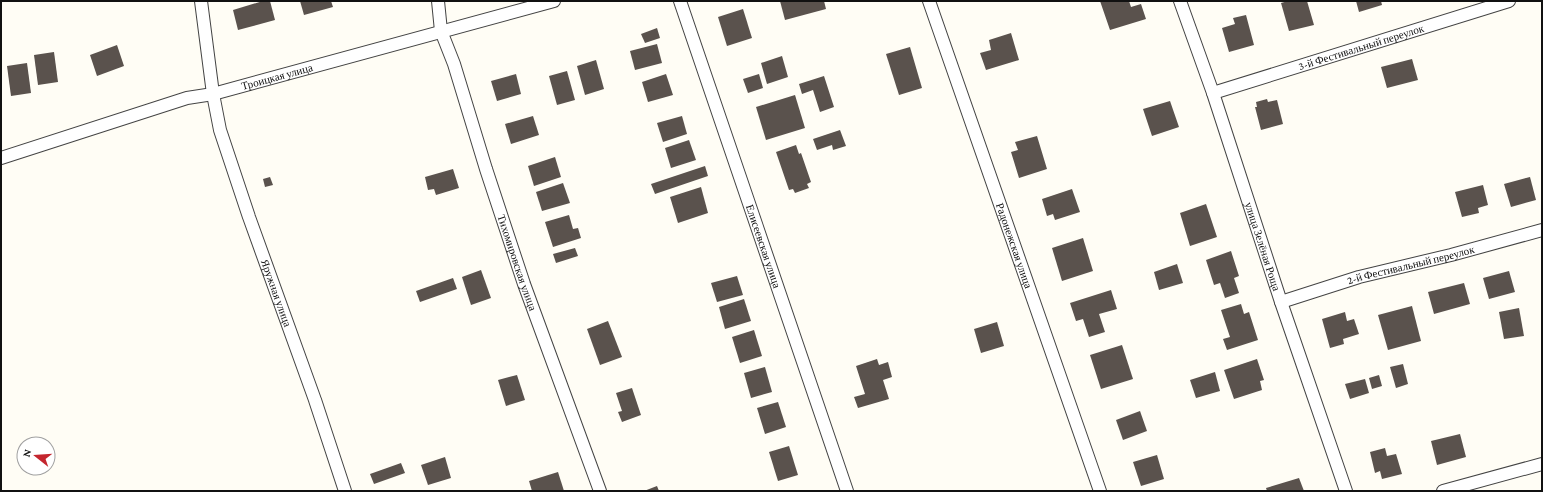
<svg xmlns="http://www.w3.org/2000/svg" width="1543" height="492" viewBox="0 0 1543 492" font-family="'Crimson Pro',serif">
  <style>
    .building { fill: #5a524d }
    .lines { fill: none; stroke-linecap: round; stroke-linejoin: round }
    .street-casing { stroke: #444; stroke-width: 14 }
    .street { stroke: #fff; stroke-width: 12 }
    .labels { text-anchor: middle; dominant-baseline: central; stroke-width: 4; stroke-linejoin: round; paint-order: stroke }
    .street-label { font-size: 11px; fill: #111; stroke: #fff }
  </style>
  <rect width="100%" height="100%" fill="#fffdf5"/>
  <g class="building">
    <polygon points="263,1 270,1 275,20 238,30 233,10"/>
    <polygon points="300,1 331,1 333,7 304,15"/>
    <polygon points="780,1 824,1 826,9 785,20"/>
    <polygon points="1100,1 1129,1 1131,7 1141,4 1146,19 1110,30"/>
    <polygon points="1288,1 1307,1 1314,25 1289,31 1281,3"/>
    <polygon points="1356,1 1381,1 1382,5 1359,12"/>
    <polygon points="743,9 752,38 727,46 718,17"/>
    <polygon points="1246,15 1254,45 1229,52 1222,28 1235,24 1233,18"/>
    <polygon points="657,28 660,38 645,43 641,34"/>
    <polygon points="1011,33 1019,60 986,70 980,53 991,50 989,40"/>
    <polygon points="657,44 662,63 635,70 630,51"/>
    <polygon points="117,45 124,66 97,76 90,55"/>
    <polygon points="910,47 922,88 899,95 886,54"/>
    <polygon points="54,52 58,82 38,85 34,55"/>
    <polygon points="782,56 788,77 767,84 761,63"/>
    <polygon points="1412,59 1418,80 1387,88 1381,67"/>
    <polygon points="596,60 604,89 585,95 577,66"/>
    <polygon points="27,63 31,93 11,96 7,66"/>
    <polygon points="567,71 575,100 557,105 549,76"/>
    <polygon points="516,74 521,94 497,101 491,81"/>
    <polygon points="666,74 673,95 648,102 642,82"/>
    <polygon points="759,74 763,88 748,93 743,79"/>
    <polygon points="824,76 834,107 820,112 813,90 802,94 799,84"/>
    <polygon points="795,95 805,128 766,140 756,107"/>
    <polygon points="1267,99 1268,102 1277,100 1283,124 1261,130 1255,107 1257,107 1256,102"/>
    <polygon points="1170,101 1179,127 1152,136 1143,109"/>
    <polygon points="533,116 539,135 511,144 505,124"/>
    <polygon points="682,116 687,134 663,142 657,123"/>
    <polygon points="840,130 846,146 833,150 832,145 817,150 813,139"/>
    <polygon points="1037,136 1047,169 1019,178 1011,152 1018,150 1015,142"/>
    <polygon points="689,140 696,160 671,168 665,148"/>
    <polygon points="796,145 799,154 801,153 811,182 807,184 809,188 795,193 793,189 789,190 776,152"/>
    <polygon points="555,157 561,177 534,186 528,166"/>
    <polygon points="705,166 708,176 655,194 651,184"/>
    <polygon points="453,169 459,188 436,195 434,189 428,190 425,177"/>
    <polygon points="270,177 273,185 265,187 263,179"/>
    <polygon points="1530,177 1536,200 1511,207 1504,184"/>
    <polygon points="563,183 570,203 542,211 536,192"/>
    <polygon points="1483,185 1488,205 1478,208 1479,213 1462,217 1455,192"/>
    <polygon points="701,187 708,213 678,223 670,197"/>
    <polygon points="1072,189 1080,212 1055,220 1053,214 1047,216 1042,199"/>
    <polygon points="1206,204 1217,237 1190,246 1180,213"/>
    <polygon points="569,215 573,229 578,228 581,238 553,247 545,222"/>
    <polygon points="1083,238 1093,271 1062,281 1052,248"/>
    <polygon points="575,248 578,256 556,263 553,254"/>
    <polygon points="1231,251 1239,276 1234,278 1239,293 1225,298 1220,283 1214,285 1206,260"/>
    <polygon points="1177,264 1183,283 1159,290 1154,272"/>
    <polygon points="481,270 491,298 471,305 462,277"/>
    <polygon points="1509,271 1515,292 1489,299 1483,278"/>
    <polygon points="737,276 743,295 717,302 711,283"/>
    <polygon points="453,278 457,289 420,302 416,291"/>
    <polygon points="1464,283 1470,304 1434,314 1428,292"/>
    <polygon points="1111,290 1117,309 1099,314 1105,332 1089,337 1083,319 1076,321 1070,303"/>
    <polygon points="744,299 751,321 725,329 719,307"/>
    <polygon points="1241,304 1244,314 1249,312 1258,340 1227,350 1223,339 1230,337 1221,310"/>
    <polygon points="1412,306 1421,341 1388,350 1378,315"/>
    <polygon points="1519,308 1524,336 1504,339 1499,312"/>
    <polygon points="1345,312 1347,321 1354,319 1359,334 1343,339 1344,344 1330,348 1322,319"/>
    <polygon points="608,321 622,357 600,365 587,329"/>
    <polygon points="997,322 1004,346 981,353 974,329"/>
    <polygon points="754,330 762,356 740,363 732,337"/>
    <polygon points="1122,345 1133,379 1101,389 1090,355"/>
    <polygon points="877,359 879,365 888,362 892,377 883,380 889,399 858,408 854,397 865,394 856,366"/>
    <polygon points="1257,359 1264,380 1260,381 1262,390 1234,399 1224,370"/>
    <polygon points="1403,364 1408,384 1396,388 1390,367"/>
    <polygon points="765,367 772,392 751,398 744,373"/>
    <polygon points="1215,372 1220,391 1196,398 1190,380"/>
    <polygon points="517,375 525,400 506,406 498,380"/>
    <polygon points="1379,375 1382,386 1372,389 1369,378"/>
    <polygon points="1365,379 1369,393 1350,399 1345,384"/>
    <polygon points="632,388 641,415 622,422 618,412 622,411 616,393"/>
    <polygon points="778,402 786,427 765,434 757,408"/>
    <polygon points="1140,411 1147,431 1123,440 1116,420"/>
    <polygon points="1460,434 1466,457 1437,465 1431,441"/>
    <polygon points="789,446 798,475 778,481 769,452"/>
    <polygon points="1385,448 1387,456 1396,454 1402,474 1382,479 1380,471 1375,473 1370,452"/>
    <polygon points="1157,455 1164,479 1141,486 1133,462"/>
    <polygon points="445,457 451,478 428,485 421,465"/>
    <polygon points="401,463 405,473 374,484 370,474"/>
    <polygon points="558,472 564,491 532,491 529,481"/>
    <polygon points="1299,478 1304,491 1267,491 1266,488"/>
    <polygon points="657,486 659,491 644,491"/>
  </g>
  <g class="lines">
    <defs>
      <g id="street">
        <path id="s1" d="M201,1L213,94L220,130L249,217L315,400L345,491"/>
        <path id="s2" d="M438,1L441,31L454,64L486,169L524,284L600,491"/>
        <path id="s3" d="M680,1L847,491"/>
        <path id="s4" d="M929,1L1100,491"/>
        <path id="s5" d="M1180,1L1213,93L1281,302L1346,491"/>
        <path id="s6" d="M1213,93L1509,1"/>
        <path id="s7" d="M1,158L187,98L213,94L554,1"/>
        <path id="s8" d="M1281,302L1359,277L1451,255L1542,230"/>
        <polyline points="1443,491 1542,464"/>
      </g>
    </defs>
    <use href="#street" class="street-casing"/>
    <use href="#street" class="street"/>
  </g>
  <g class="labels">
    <g class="street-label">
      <text stroke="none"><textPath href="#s6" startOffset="155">3-й Фестивальный переулок</textPath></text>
      <text stroke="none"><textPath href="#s7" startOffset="288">Троицкая улица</textPath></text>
      <text stroke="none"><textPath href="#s3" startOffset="259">Елисеевская улица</textPath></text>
      <text stroke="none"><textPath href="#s4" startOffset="259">Радонежская улица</textPath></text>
      <text stroke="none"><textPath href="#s5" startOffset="259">улица Зелёная Роща</textPath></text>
      <text stroke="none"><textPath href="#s2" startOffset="274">Тихомировская улица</textPath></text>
      <text stroke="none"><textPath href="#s8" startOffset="135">2-й Фестивальный переулок</textPath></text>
      <text stroke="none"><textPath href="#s1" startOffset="303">Яружная улица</textPath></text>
    </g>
  </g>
  <rect width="1543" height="492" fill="none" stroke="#111111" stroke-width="4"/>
  <g transform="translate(36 456) rotate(287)"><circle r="19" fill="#ffffff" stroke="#a0a0a0"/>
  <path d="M0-3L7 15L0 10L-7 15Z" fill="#c4262e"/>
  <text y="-6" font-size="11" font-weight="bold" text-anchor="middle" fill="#111111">N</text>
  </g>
</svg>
